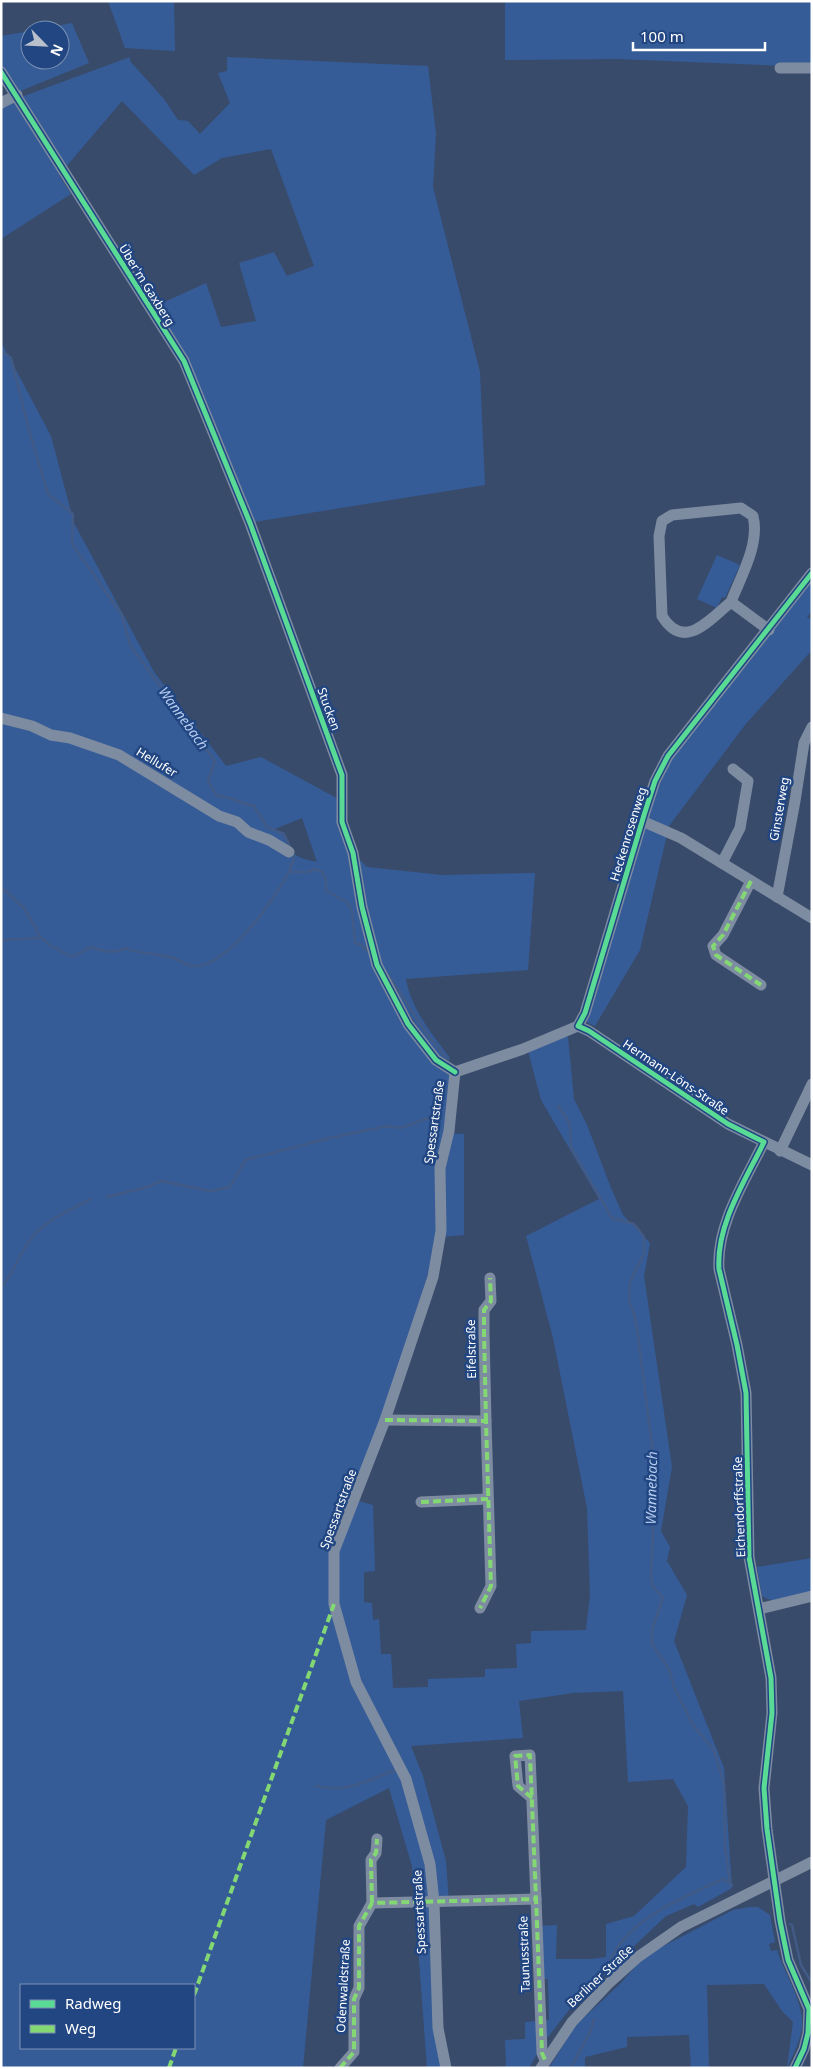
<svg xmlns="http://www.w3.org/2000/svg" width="813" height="2069" viewBox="0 0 813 2069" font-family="'Noto Sans',sans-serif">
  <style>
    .green { fill: #365c98; fill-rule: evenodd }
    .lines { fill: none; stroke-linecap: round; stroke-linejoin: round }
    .stream { stroke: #425b86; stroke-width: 2.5 }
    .minor { stroke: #7e8ca1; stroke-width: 11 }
    .quiet { stroke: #83d873; stroke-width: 4; stroke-dasharray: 8 4; stroke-linecap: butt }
    .cycleway-casing { stroke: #224681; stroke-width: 8 }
    .cycleway { stroke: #5adb95; stroke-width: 5 }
    .labels { text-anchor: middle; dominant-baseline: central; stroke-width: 5; stroke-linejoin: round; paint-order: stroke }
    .street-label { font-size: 12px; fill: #fff; stroke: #224681 }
    .water-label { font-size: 14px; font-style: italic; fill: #b4cbef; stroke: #224681 }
  </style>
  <rect width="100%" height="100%" fill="#384b6b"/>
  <g class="green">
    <polygon points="108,1 174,1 175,51 125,48"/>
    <polygon points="505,1 812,1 812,67 617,59 505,60"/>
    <polygon points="72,23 89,63 18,92 1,66 1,36 30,31 30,60 60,60 60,30 35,30"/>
    <polygon points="130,57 130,61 164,99 178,120 188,121 200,134 230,103 218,73 227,71 227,57 428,66 436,134 433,187 480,372 485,485 247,523 182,362 149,309 206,283 221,327 256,321 239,263 274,252 287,276 314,266 271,149 222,158 194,175 122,101 59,175 71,194 1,239 1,107 16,99"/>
    <path d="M1,342L51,436L74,523L154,672L226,766L261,757L342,801L353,853L367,867L442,875L535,873L528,970L406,979C411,1009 432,1034 450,1058L445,1061L455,1072L446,1133L464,1134V1235L440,1237L355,1500L373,1505L375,1571L364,1572V1602L372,1603L373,1620L379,1619L381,1654H391L393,1688L428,1687V1679L485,1677V1669L517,1668L516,1644L531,1643V1631L586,1630L590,1595L587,1508L553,1338L526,1236L599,1199L541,1100L528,1051L559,1037H568L574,1099L587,1125L611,1188L623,1215L650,1243L644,1276L672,1467L661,1531L670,1547L667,1561L687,1595L674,1641L724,1768L732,1888L698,1907L694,1904L666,1916L611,1968L591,1982L544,2042L529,2068H496L506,2066L505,2040L525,2039V2022L549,2020L548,1979H540L538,1926L557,1925L556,1959H591L606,1957V1924L634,1916L686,1867L688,1806L673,1779L628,1782L623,1691L573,1693L519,1701L523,1738L411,1746L423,1776L446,1861L449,1902H435L446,2068H427L412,1866L389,1788L326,1820L303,2068H1ZM302,818L317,862C309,860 296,858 291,851C283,839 289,838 275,829ZM382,972L430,1046L408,1024ZM21,1985H194V2048H21Z"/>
    <polygon points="717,555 740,565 725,598 722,597 717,608 697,599"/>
    <polygon points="812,578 812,611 807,617 812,620 812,650 745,725 669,826 640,950 595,1026 586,1022 656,793 671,759"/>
    <path d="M812,1558V1593C796,1596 775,1606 762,1596L757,1567Z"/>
    <path d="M749,1907H758L770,1915L775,1942L769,1944L771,1951L777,1950C784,1972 801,1998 802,2020C803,2036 794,2053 787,2068L793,2022L782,2011L764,1984L707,1985L709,2068H691L689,2035L627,2037V2047L585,2057V2068H549L575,2026L620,1984L642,1959L656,1950L733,1910Z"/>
  </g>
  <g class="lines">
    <g class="stream">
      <path d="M1,350L11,358L29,430L48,494L73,514L72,544L122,615L130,645L215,761L208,781L216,795C230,797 240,803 254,806L267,827L284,834L290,847"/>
      <polyline points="293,854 294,858 289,872 308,872 315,869 322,872 326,880 326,891 347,902 352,911 355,943 361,945 369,952"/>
      <path d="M1,887L24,908L41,938L51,946L72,957L91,947C104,952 113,954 126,948C137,954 147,952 159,955C166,956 173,957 178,960C183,962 187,965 192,966C226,970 275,898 289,872"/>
      <polyline points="1,940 41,938"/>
      <polyline points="387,973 427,1034 448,1060"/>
      <polyline points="558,1106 568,1120 570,1128 571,1148 612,1218 634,1224 644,1237 644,1253 630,1282 629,1301 634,1314 637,1328 654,1461 651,1478 653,1533 651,1577 653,1587 663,1598 652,1629 652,1644 669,1669 674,1687 693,1725 714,1750 724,1784 725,1847 730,1883 732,1885"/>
      <polyline points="107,1197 147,1187 161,1181 210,1191 230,1187 245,1160 330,1138 387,1126 400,1128 434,1116"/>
      <path d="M1,1287C14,1274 18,1255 30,1240C46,1220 69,1210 91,1199"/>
      <path d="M316,1786C348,1794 370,1779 398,1769"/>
      <polyline points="790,1924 792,1925 801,1965 812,1983"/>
      <path d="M605,1975C608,1968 610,1960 614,1953C636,1915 685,1897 723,1879L730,1883"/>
      <polyline points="571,2068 591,2030 594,2019"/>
    </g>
    <g class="minor">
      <polyline points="780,68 812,68"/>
      <polyline points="1,72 184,361 250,523 342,775 342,822 353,853 362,907 377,965 408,1024 436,1060 455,1072"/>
      <polyline points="1,103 17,95"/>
      <path d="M731,602C709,620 684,652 662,616L659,536L662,521L672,515L741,508L753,516C760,544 741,576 731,602L769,630"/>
      <polyline points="1,718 32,726 51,735 70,738 119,755 219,816 237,822 248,832 269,840 289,852"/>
      <polyline points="642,821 681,838 812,918"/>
      <polyline points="722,863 740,828 748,781 733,769"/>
      <polyline points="751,881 723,935 713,946 716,955 761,985"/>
      <polyline points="777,897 795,801 804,743 812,727"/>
      <polyline points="578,1026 585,1013 644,815 655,781 668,756 812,573"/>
      <polyline points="455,1072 523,1049 578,1026 589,1031 728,1124 812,1165"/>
      <path d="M764,1142C745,1181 716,1225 719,1269L737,1345L746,1393L749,1557L771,1678L772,1713L764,1788L767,1829L780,1921L788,1960L809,2009L808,2033L804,2049L795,2068"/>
      <polyline points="780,1151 812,1084"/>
      <polyline points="385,1420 486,1421 491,1586 480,1608"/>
      <polyline points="486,1421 484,1332 484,1310 491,1301 490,1278"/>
      <polyline points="421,1502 488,1499"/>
      <polyline points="759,1609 812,1596"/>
      <polyline points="532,1798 518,1786 515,1756 530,1755 536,1899"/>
      <polyline points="372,1903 371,1860 376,1853 377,1839"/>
      <polyline points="340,2068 354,2052 354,1999 359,1988 359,1926 372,1903 536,1899 542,2053 545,2060"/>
      <polyline points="446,2068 438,2028 434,1902 430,1864 406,1779 356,1682 334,1604 334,1551 385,1420 433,1277 441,1231 440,1168 449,1131 455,1072"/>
      <polyline points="541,2068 572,2022 608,1984 638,1957 681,1927 812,1862"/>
    </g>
    <g class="quiet">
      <polyline points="751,881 723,935 713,946 716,955 761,985"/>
      <polyline points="385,1420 486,1421 491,1586 480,1608"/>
      <polyline points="486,1421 484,1332 484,1310 491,1301 490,1278"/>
      <polyline points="421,1502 488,1499"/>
      <polyline points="532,1798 518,1786 515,1756 530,1755 536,1899"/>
      <polyline points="372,1903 371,1860 376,1853 377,1839"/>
      <polyline points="194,1995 334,1604"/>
      <polyline points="169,2068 176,2048"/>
      <polyline points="340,2068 354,2052 354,1999 359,1988 359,1926 372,1903 536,1899 542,2053 545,2060"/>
    </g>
    <defs>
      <g id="cycleway">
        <polyline points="1,72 184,361 250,523 342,775 342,822 353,853 362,907 377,965 408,1024 436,1060 455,1072"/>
        <path d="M795,2068L804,2049L808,2033L809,2009L788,1960L780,1921L767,1829L764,1788L772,1713L771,1678L749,1557L746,1393L737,1345L719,1269C716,1225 745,1181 764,1142L728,1124L589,1031L578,1026L585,1013L644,815L655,781L668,756L812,573"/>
      </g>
    </defs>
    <use href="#cycleway" class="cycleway-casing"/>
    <use href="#cycleway" class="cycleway"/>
  </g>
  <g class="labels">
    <g class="street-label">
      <text transform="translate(147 285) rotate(58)">Über'm Gaxberg</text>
      <text transform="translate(329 709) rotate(70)">Stucken</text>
      <text transform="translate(157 762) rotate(31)">Hellufer</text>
      <text transform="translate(779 809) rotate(-80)">Ginsterweg</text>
      <text transform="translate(628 834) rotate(-73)">Heckenrosenweg</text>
      <text transform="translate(676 1077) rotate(34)">Hermann-Löns-Straße</text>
      <text transform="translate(434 1122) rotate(-82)">Spessartstraße</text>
      <text transform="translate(471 1349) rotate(-91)">Eifelstraße</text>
      <text transform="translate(739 1507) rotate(-92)">Eichendorffstraße</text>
      <text transform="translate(338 1509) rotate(-70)">Spessartstraße</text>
      <text transform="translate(419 1912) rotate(-93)">Spessartstraße</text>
      <text transform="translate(524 1954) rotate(-92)">Taunusstraße</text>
      <text transform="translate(600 1976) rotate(-43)">Berliner Straße</text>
      <text transform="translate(343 1986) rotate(-87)">Odenwaldstraße</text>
    </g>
    <g class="water-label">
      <text transform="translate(184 718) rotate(54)">Wannebach</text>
      <text transform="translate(651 1488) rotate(-89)">Wannebach</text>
    </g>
  </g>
  <rect width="813" height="2069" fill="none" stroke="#ffffff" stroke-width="5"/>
  <rect x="20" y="1984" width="175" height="65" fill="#224681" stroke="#7a90b3"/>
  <rect x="30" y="2000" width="25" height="8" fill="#5adb95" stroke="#7a90b3"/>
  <text x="65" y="2009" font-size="15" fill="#ffffff">Radweg</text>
  <rect x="30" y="2025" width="25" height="8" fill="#83d873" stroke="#7a90b3"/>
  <text x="65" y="2034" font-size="15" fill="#ffffff">Weg</text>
  <g transform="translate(45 45) rotate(114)"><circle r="24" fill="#224681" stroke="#7a90b3"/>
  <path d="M0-4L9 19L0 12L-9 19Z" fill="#b9c0cb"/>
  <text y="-8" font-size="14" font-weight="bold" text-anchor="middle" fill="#ffffff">N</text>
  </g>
  <path d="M633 42v8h132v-8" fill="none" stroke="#ffffff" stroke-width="2.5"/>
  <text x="640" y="42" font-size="15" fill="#ffffff" stroke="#224681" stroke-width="4" paint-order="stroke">100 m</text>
</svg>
